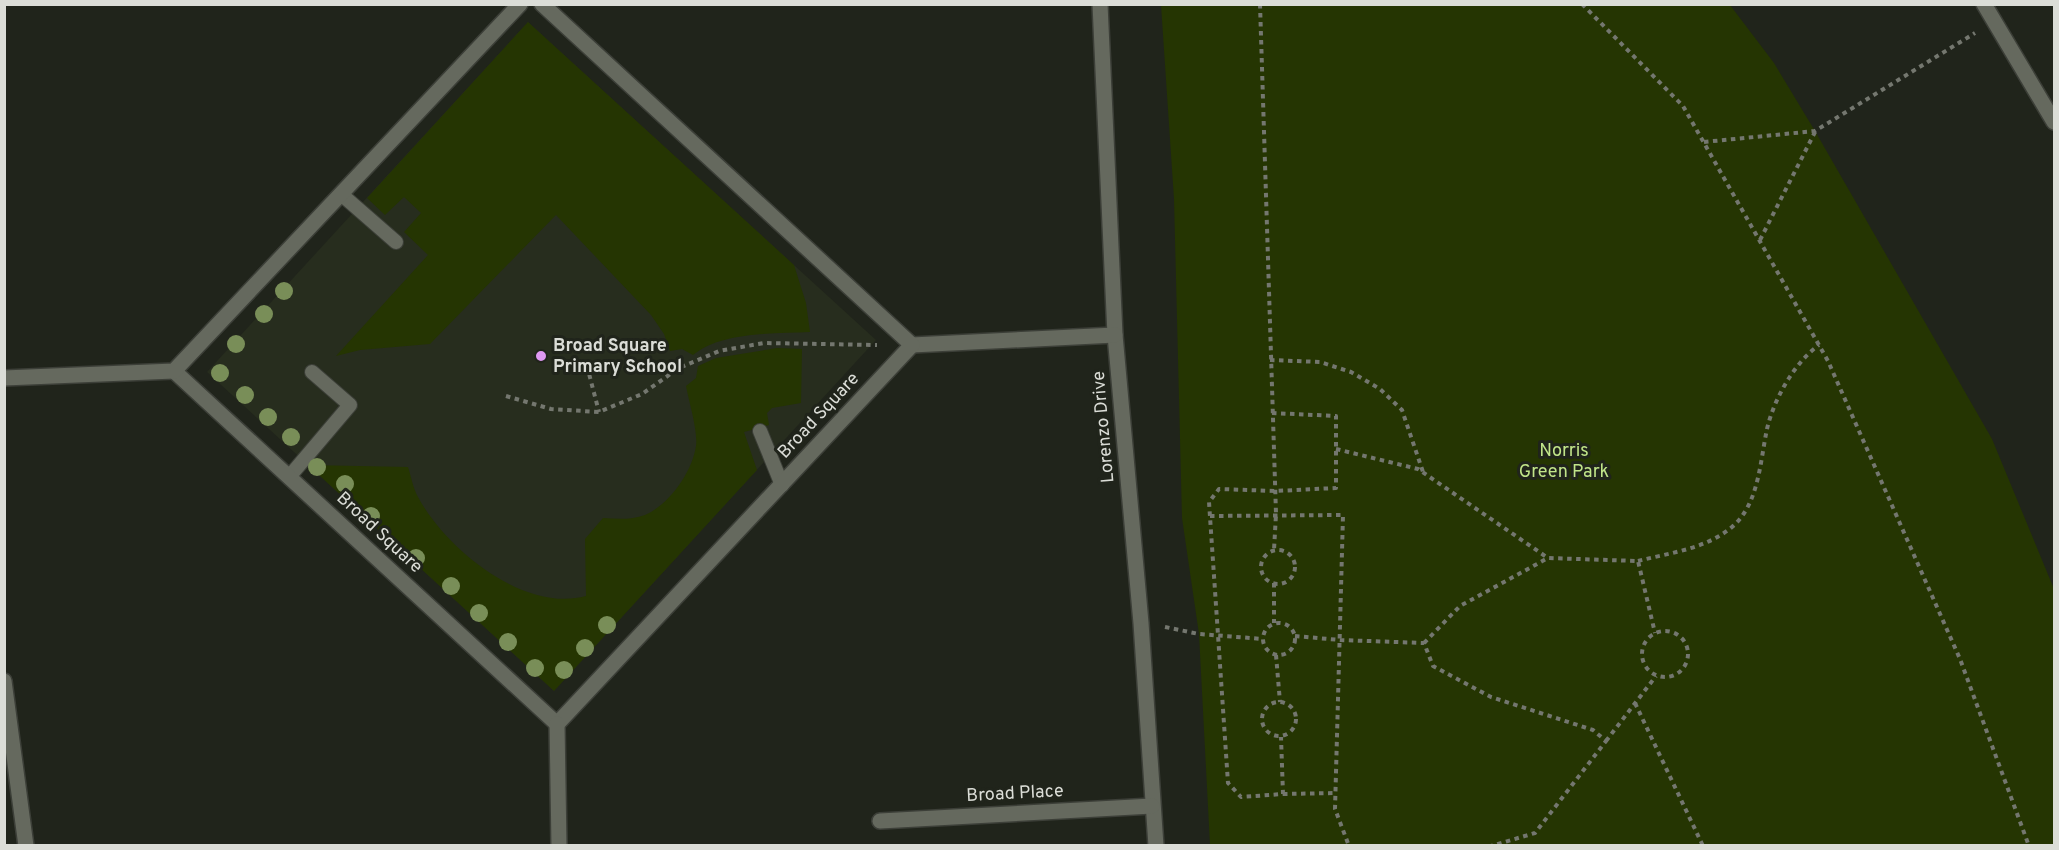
<svg xmlns="http://www.w3.org/2000/svg" width="2059" height="850" viewBox="0 0 2059 850" font-family="Overpass,sans-serif">
  <style>
    .built { fill: #272d1e }
    .green { fill: #253502 }
    .lines { fill: none; stroke-linecap: round; stroke-linejoin: round }
    .service-casing { stroke: #3c3f38; stroke-width: 16 }
    .minor-casing { stroke: #3c3f38; stroke-width: 18 }
    .path { stroke: #74776f; stroke-width: 4; stroke-dasharray: 4.5 4.5; stroke-linecap: butt }
    .service { stroke: #65695e; stroke-width: 14 }
    .minor { stroke: #65695e; stroke-width: 15 }
    .tree { fill: #798e58 }
    .poi-dot { fill: #de98f2; stroke: #20241b; stroke-width: 2 }
    .labels { text-anchor: middle; dominant-baseline: central; stroke-width: 6; stroke-linejoin: round; paint-order: stroke }
    .poi-label { font-size: 18px; font-weight: bold; fill: #dbddd7; stroke: #20241b; text-anchor: start }
    .street-label { font-size: 18px; fill: #dbddd7; stroke: #20241b }
    .park-label { font-size: 18px; fill: #c1e589; stroke: #20241b }
  </style>
  <rect width="100%" height="100%" fill="#20241b"/>
  <polygon class="built" points="528,22 876,340 554,691 207,372"/>
  <g class="green">
    <polygon points="1161,5 1730,5 1774,63 1815,131 1992,439 2054,589 2054,845 1210,845 1199,634 1182,518 1174,199"/>
    <path d="M528,22L794,265L806,303L810,332C774,334 722,331 693,355L682,349L670,351L664,334L651,315L556,215L430,344L360,350L336,356L428,255L404,232L421,213L404,197L385,215L367,198Z"/>
    <path d="M777,348L802,349L801,403L772,408L767,413L769,425L744,432L757,470L554,691L308,465L408,467C411,476 413,488 418,497C446,549 524,613 586,596L585,539L603,518C617,519 632,520 645,515C670,504 692,472 696,446C698,431 689,402 686,386L696,378L698,366L716,358Z"/>
  </g>
  <g class="lines">
    <defs>
      <g id="service">
        <polyline points="341,194 396,242"/>
        <polyline points="760,431 782,485"/>
        <polyline points="289,477 350,405 312,372"/>
      </g>
      <g id="minor">
        <polyline points="1100,4 1115,335 1141,623 1156,846"/>
        <polyline points="1984,4 2054,122"/>
        <polyline points="912,345 1115,335"/>
        <polyline points="174,371 557,724 912,345 542,4"/>
        <polyline points="4,378 174,371 520,4"/>
        <polyline points="4,681 26,846"/>
        <polyline points="557,724 559,846"/>
        <polyline points="880,821 1152,806"/>
      </g>
    </defs>
    <use href="#service" class="service-casing"/>
    <use href="#minor" class="minor-casing"/>
    <g class="path">
      <polyline points="1260,4 1276,514 1274,550"/>
      <polyline points="1582,4 1683,106 1828,361 1960,659 2029,846"/>
      <polyline points="1704,142 1815,131 1975,33"/>
      <polyline points="1760,240 1815,132"/>
      <polyline points="1270,360 1320,362 1351,372 1380,389 1402,410 1423,472"/>
      <polyline points="587,366 599,412"/>
      <polyline points="506,396 551,409 599,412 642,394 679,368 719,351 764,343 877,345"/>
      <polyline points="1272,413 1336,416 1336,488 1275,491 1219,489 1209,502 1228,783 1241,797 1283,794 1281,737"/>
      <polyline points="1336,449 1418,469 1548,558"/>
      <polyline points="1210,516 1343,515 1335,809 1349,846"/>
      <circle cx="1278" cy="567" r="17"/>
      <path d="M1638,561C1669,553 1706,549 1732,527C1759,504 1760,462 1767,429C1774,399 1794,363 1819,345"/>
      <polyline points="1274,583 1274,623"/>
      <circle cx="1279" cy="639" r="16"/>
      <polyline points="1165,627 1199,634 1263,639"/>
      <circle cx="1665" cy="654" r="23"/>
      <polyline points="1295,636 1340,640 1424,643 1433,666 1491,697 1593,730 1606,741 1535,833 1491,846"/>
      <polyline points="1424,643 1460,606 1548,558 1638,561 1655,633"/>
      <polyline points="1276,655 1280,702"/>
      <circle cx="1279" cy="719" r="17"/>
      <polyline points="1635,703 1703,846"/>
      <polyline points="1606,741 1656,676"/>
      <polyline points="1283,794 1335,793"/>
    </g>
    <use href="#service" class="service"/>
    <use href="#minor" class="minor"/>
  </g>
  <g class="tree">
    <circle cx="284" cy="291" r="9"/>
    <circle cx="264" cy="314" r="9"/>
    <circle cx="236" cy="344" r="9"/>
    <circle cx="220" cy="373" r="9"/>
    <circle cx="245" cy="395" r="9"/>
    <circle cx="268" cy="417" r="9"/>
    <circle cx="291" cy="437" r="9"/>
    <circle cx="317" cy="467" r="9"/>
    <circle cx="345" cy="484" r="9"/>
    <circle cx="371" cy="516" r="9"/>
    <circle cx="416" cy="558" r="9"/>
    <circle cx="451" cy="586" r="9"/>
    <circle cx="479" cy="613" r="9"/>
    <circle cx="607" cy="625" r="9"/>
    <circle cx="508" cy="642" r="9"/>
    <circle cx="585" cy="648" r="9"/>
    <circle cx="535" cy="668" r="9"/>
    <circle cx="564" cy="670" r="9"/>
  </g>
  <circle class="poi-dot" cx="541" cy="356" r="6"/>
  <g class="labels">
    <g class="poi-label">
      <text x="553" y="346">Broad Square<tspan x="553" dy="21">Primary School</tspan></text>
    </g>
    <g class="street-label">
      <text transform="translate(819 416) rotate(-47)">Broad Square</text>
      <text transform="translate(1104 427) rotate(-95)">Lorenzo Drive</text>
      <text transform="translate(379 533) rotate(43)">Broad Square</text>
      <text transform="translate(1015 794) rotate(-3)">Broad Place</text>
    </g>
    <g class="park-label">
      <text x="1564" y="451">Norris<tspan x="1564" dy="21">Green Park</tspan></text>
    </g>
  </g>
  <rect width="2059" height="850" fill="none" stroke="#dbddd7" stroke-width="12"/>
</svg>
